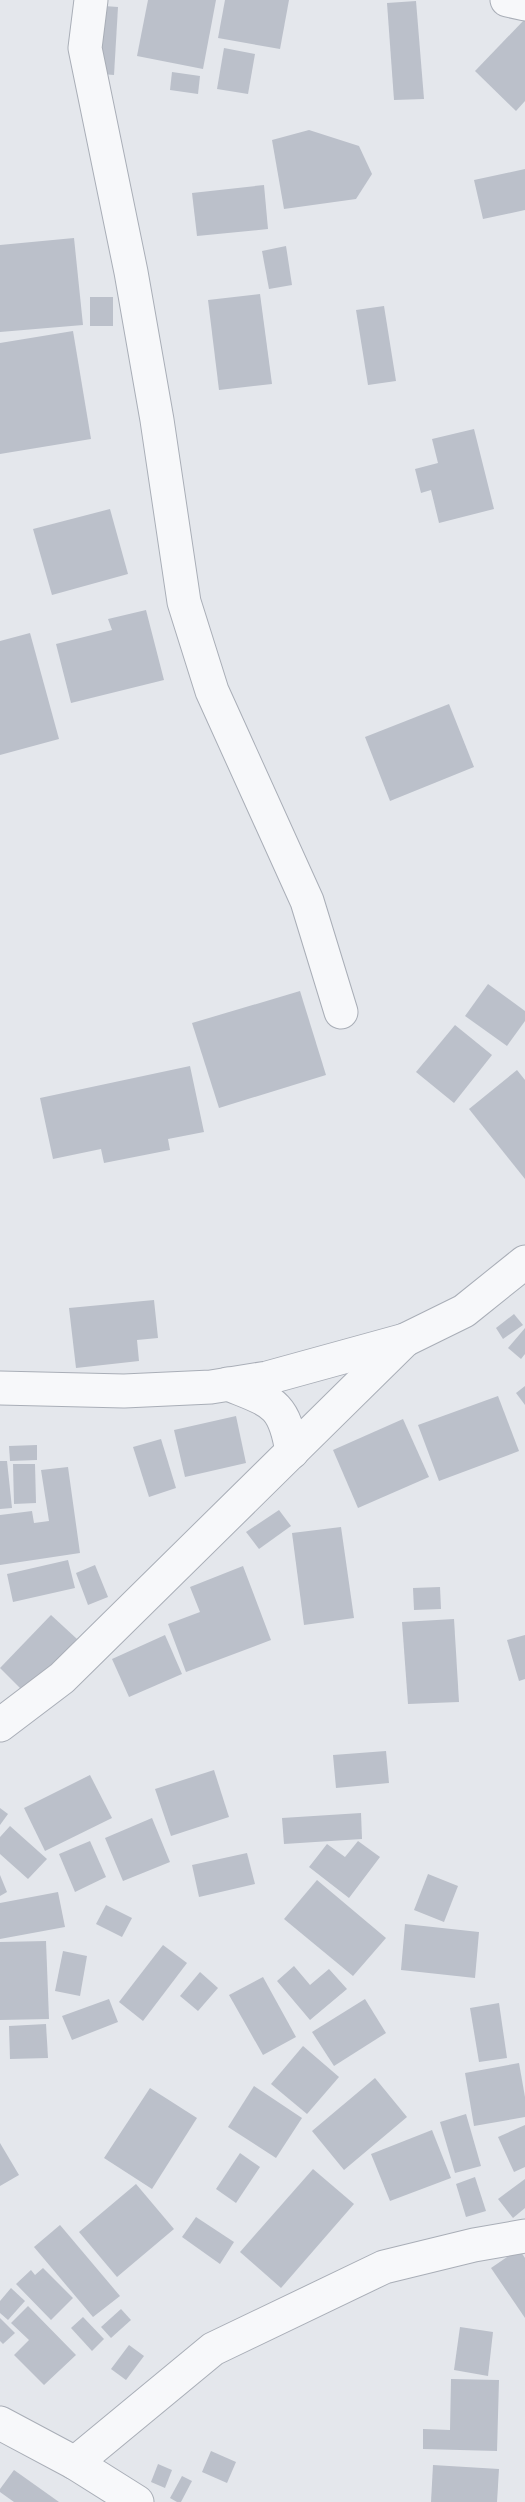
<svg xmlns="http://www.w3.org/2000/svg" width="525" height="2502" viewBox="0 0 525 2502" font-family="Montserrat,sans-serif">
  <style>
    .building { fill: #bbc0ca }
    .lines { fill: none; stroke-linecap: round; stroke-linejoin: round }
    .minor-casing { stroke: #a9aeb7; stroke-width: 35 }
    .minor { stroke: #f7f8fa; stroke-width: 33 }
  </style>
  <rect width="100%" height="100%" fill="#e4e7ec"/>
  <g class="building">
    <polygon points="148,0 216,0 203,69 137,56"/>
    <polygon points="225,0 289,0 280,49 218,38"/>
    <polygon points="416,1 424,99 394,100 387,3"/>
    <polygon points="104,6 118,7 114,75 101,74"/>
    <polygon points="525,19 525,101 516,111 475,71"/>
    <polygon points="224,48 255,54 248,94 217,89"/>
    <polygon points="172,72 200,76 198,94 170,90"/>
    <polygon points="309,130 359,146 372,174 356,199 284,209 272,140"/>
    <polygon points="525,169 525,210 483,219 474,180"/>
    <polygon points="264,185 268,229 197,236 192,193"/>
    <polygon points="74,238 83,325 0,332 0,245"/>
    <polygon points="286,246 292,285 269,289 262,251"/>
    <polygon points="260,294 272,384 219,390 208,300"/>
    <rect x="90" y="297" width="23" height="29"/>
    <polygon points="384,306 396,381 368,385 356,310"/>
    <polygon points="73,331 91,439 0,454 0,343"/>
    <polygon points="474,429 494,509 439,523 431,490 421,493 415,469 438,463 432,439"/>
    <polygon points="110,509 128,574 52,595 33,529"/>
    <polygon points="146,610 164,680 71,703 56,644 112,630 108,619"/>
    <polygon points="30,633 59,739 0,755 0,641"/>
    <polygon points="449,704 474,767 390,801 365,737"/>
    <polygon points="488,984 525,1011 525,1021 507,1046 465,1016"/>
    <polygon points="300,991 326,1075 219,1108 192,1023"/>
    <polygon points="455,1025 492,1055 454,1103 416,1072"/>
    <polygon points="190,1066 204,1132 168,1139 170,1150 104,1163 101,1149 53,1159 40,1098"/>
    <polygon points="517,1070 525,1080 525,1179 469,1109"/>
    <polygon points="154,1300 158,1338 137,1340 139,1361 76,1368 69,1308"/>
    <polygon points="514,1314 523,1325 503,1339 496,1328"/>
    <polygon points="525,1328 525,1354 521,1359 508,1348"/>
    <polygon points="525,1386 525,1405 516,1393"/>
    <polygon points="498,1396 519,1451 439,1481 418,1425"/>
    <polygon points="236,1416 246,1463 185,1477 174,1430"/>
    <polygon points="403,1419 429,1477 358,1508 333,1450"/>
    <polygon points="161,1439 176,1488 149,1497 133,1447"/>
    <polygon points="37,1445 37,1460 10,1461 9,1446"/>
    <polygon points="0,1461 7,1461 12,1508 0,1509"/>
    <polygon points="13,1464 35,1464 36,1503 14,1504"/>
    <polygon points="68,1467 80,1553 0,1565 0,1515 32,1511 34,1523 49,1521 41,1470"/>
    <polygon points="279,1510 291,1526 259,1549 246,1532"/>
    <polygon points="341,1527 354,1618 304,1625 292,1533"/>
    <polygon points="68,1560 75,1588 13,1602 7,1574"/>
    <polygon points="95,1565 108,1597 88,1605 76,1573"/>
    <polygon points="243,1566 271,1640 186,1672 168,1624 200,1612 190,1587"/>
    <polygon points="440,1587 441,1609 414,1610 413,1588"/>
    <polygon points="51,1615 77,1639 26,1694 0,1668"/>
    <polygon points="454,1619 459,1702 408,1704 402,1622"/>
    <polygon points="165,1635 182,1674 129,1697 112,1659"/>
    <polygon points="525,1635 525,1679 519,1681 507,1640"/>
    <polygon points="386,1751 389,1783 336,1788 333,1755"/>
    <polygon points="214,1770 229,1817 171,1836 155,1789"/>
    <polygon points="90,1775 112,1818 45,1851 24,1808"/>
    <polygon points="0,1808 8,1814 0,1825"/>
    <polygon points="361,1813 362,1839 284,1844 282,1818"/>
    <polygon points="152,1818 170,1862 123,1881 105,1838"/>
    <polygon points="10,1826 47,1859 28,1879 0,1854 0,1837"/>
    <polygon points="90,1841 106,1877 75,1892 59,1854"/>
    <polygon points="358,1841 380,1857 349,1898 309,1867 327,1844 345,1857"/>
    <polygon points="247,1853 255,1884 199,1897 192,1865"/>
    <polygon points="428,1874 458,1886 444,1922 414,1910"/>
    <polygon points="0,1875 7,1892 0,1896"/>
    <polygon points="317,1880 386,1938 353,1976 284,1919"/>
    <polygon points="58,1892 65,1927 0,1939 0,1903"/>
    <polygon points="106,1905 132,1918 122,1937 96,1924"/>
    <polygon points="405,1924 479,1932 475,1978 401,1970"/>
    <polygon points="46,1941 49,2019 0,2020 0,1942"/>
    <polygon points="163,1945 187,1963 143,2021 119,2002"/>
    <polygon points="63,1951 87,1956 80,1996 55,1991"/>
    <polygon points="294,1966 310,1985 329,1969 347,1989 310,2020 277,1981"/>
    <polygon points="200,1972 218,1988 198,2011 180,1996"/>
    <polygon points="263,1977 296,2037 263,2055 229,1995"/>
    <polygon points="109,1999 118,2022 72,2040 62,2016"/>
    <polygon points="365,1999 386,2033 334,2066 312,2032"/>
    <polygon points="499,2003 507,2058 479,2062 470,2008"/>
    <polygon points="46,2024 48,2058 10,2059 9,2026"/>
    <polygon points="303,2046 339,2077 307,2114 271,2084"/>
    <polygon points="519,2063 525,2097 525,2117 474,2126 465,2073"/>
    <polygon points="375,2078 407,2117 344,2170 312,2131"/>
    <polygon points="254,2086 302,2118 276,2158 228,2127"/>
    <polygon points="150,2088 197,2118 152,2189 104,2158"/>
    <polygon points="466,2114 481,2166 455,2173 440,2122"/>
    <polygon points="525,2125 525,2167 514,2172 498,2137"/>
    <polygon points="432,2130 451,2178 390,2201 371,2154"/>
    <polygon points="0,2143 19,2175 0,2186"/>
    <polygon points="240,2153 260,2167 236,2203 216,2189"/>
    <polygon points="313,2169 354,2204 281,2288 240,2252"/>
    <polygon points="475,2177 486,2211 466,2217 456,2184"/>
    <polygon points="525,2179 525,2208 513,2218 498,2199"/>
    <polygon points="136,2184 174,2229 117,2277 79,2232"/>
    <polygon points="196,2217 234,2242 220,2264 182,2237"/>
    <polygon points="60,2225 120,2296 93,2317 34,2247"/>
    <polygon points="519,2249 525,2258 525,2318 491,2268"/>
    <polygon points="43,2268 73,2298 51,2320 16,2284 31,2270 35,2275"/>
    <polygon points="11,2288 25,2301 8,2320 0,2313 0,2301"/>
    <polygon points="28,2306 76,2355 44,2385 14,2355 29,2340 11,2323"/>
    <polygon points="121,2309 131,2320 111,2338 101,2327"/>
    <polygon points="83,2317 104,2339 92,2351 71,2328"/>
    <polygon points="0,2318 15,2333 3,2344 0,2341"/>
    <polygon points="460,2327 493,2332 488,2376 454,2370"/>
    <polygon points="129,2345 144,2356 126,2380 111,2369"/>
    <polygon points="451,2379 499,2380 497,2451 423,2449 423,2429 450,2430"/>
    <polygon points="211,2451 236,2462 227,2483 202,2472"/>
    <polygon points="158,2464 172,2470 165,2488 151,2482"/>
    <polygon points="433,2465 499,2469 497,2502 431,2502"/>
    <polygon points="14,2470 59,2502 14,2502 0,2492 0,2489"/>
    <polygon points="182,2476 192,2481 181,2502 177,2502 170,2498"/>
  </g>
  <g class="lines">
    <defs>
      <g id="minor">
        <polyline points="91,0 85,48 131,272 157,420 184,602 212,691 307,901 341,1012"/>
        <polyline points="507,0 525,4"/>
        <path d="M228,1384C272,1402 284,1402 292,1452"/>
        <polyline points="0,1388 124,1391 211,1387 267,1378 405,1340 464,1311 525,1262"/>
        <polyline points="0,1725 62,1678 405,1340"/>
        <polyline points="0,2423 75,2463 137,2502"/>
        <polyline points="75,2463 213,2349 384,2267 474,2245 525,2236"/>
      </g>
    </defs>
    <use href="#minor" class="minor-casing"/>
    <use href="#minor" class="minor"/>
  </g>
</svg>
